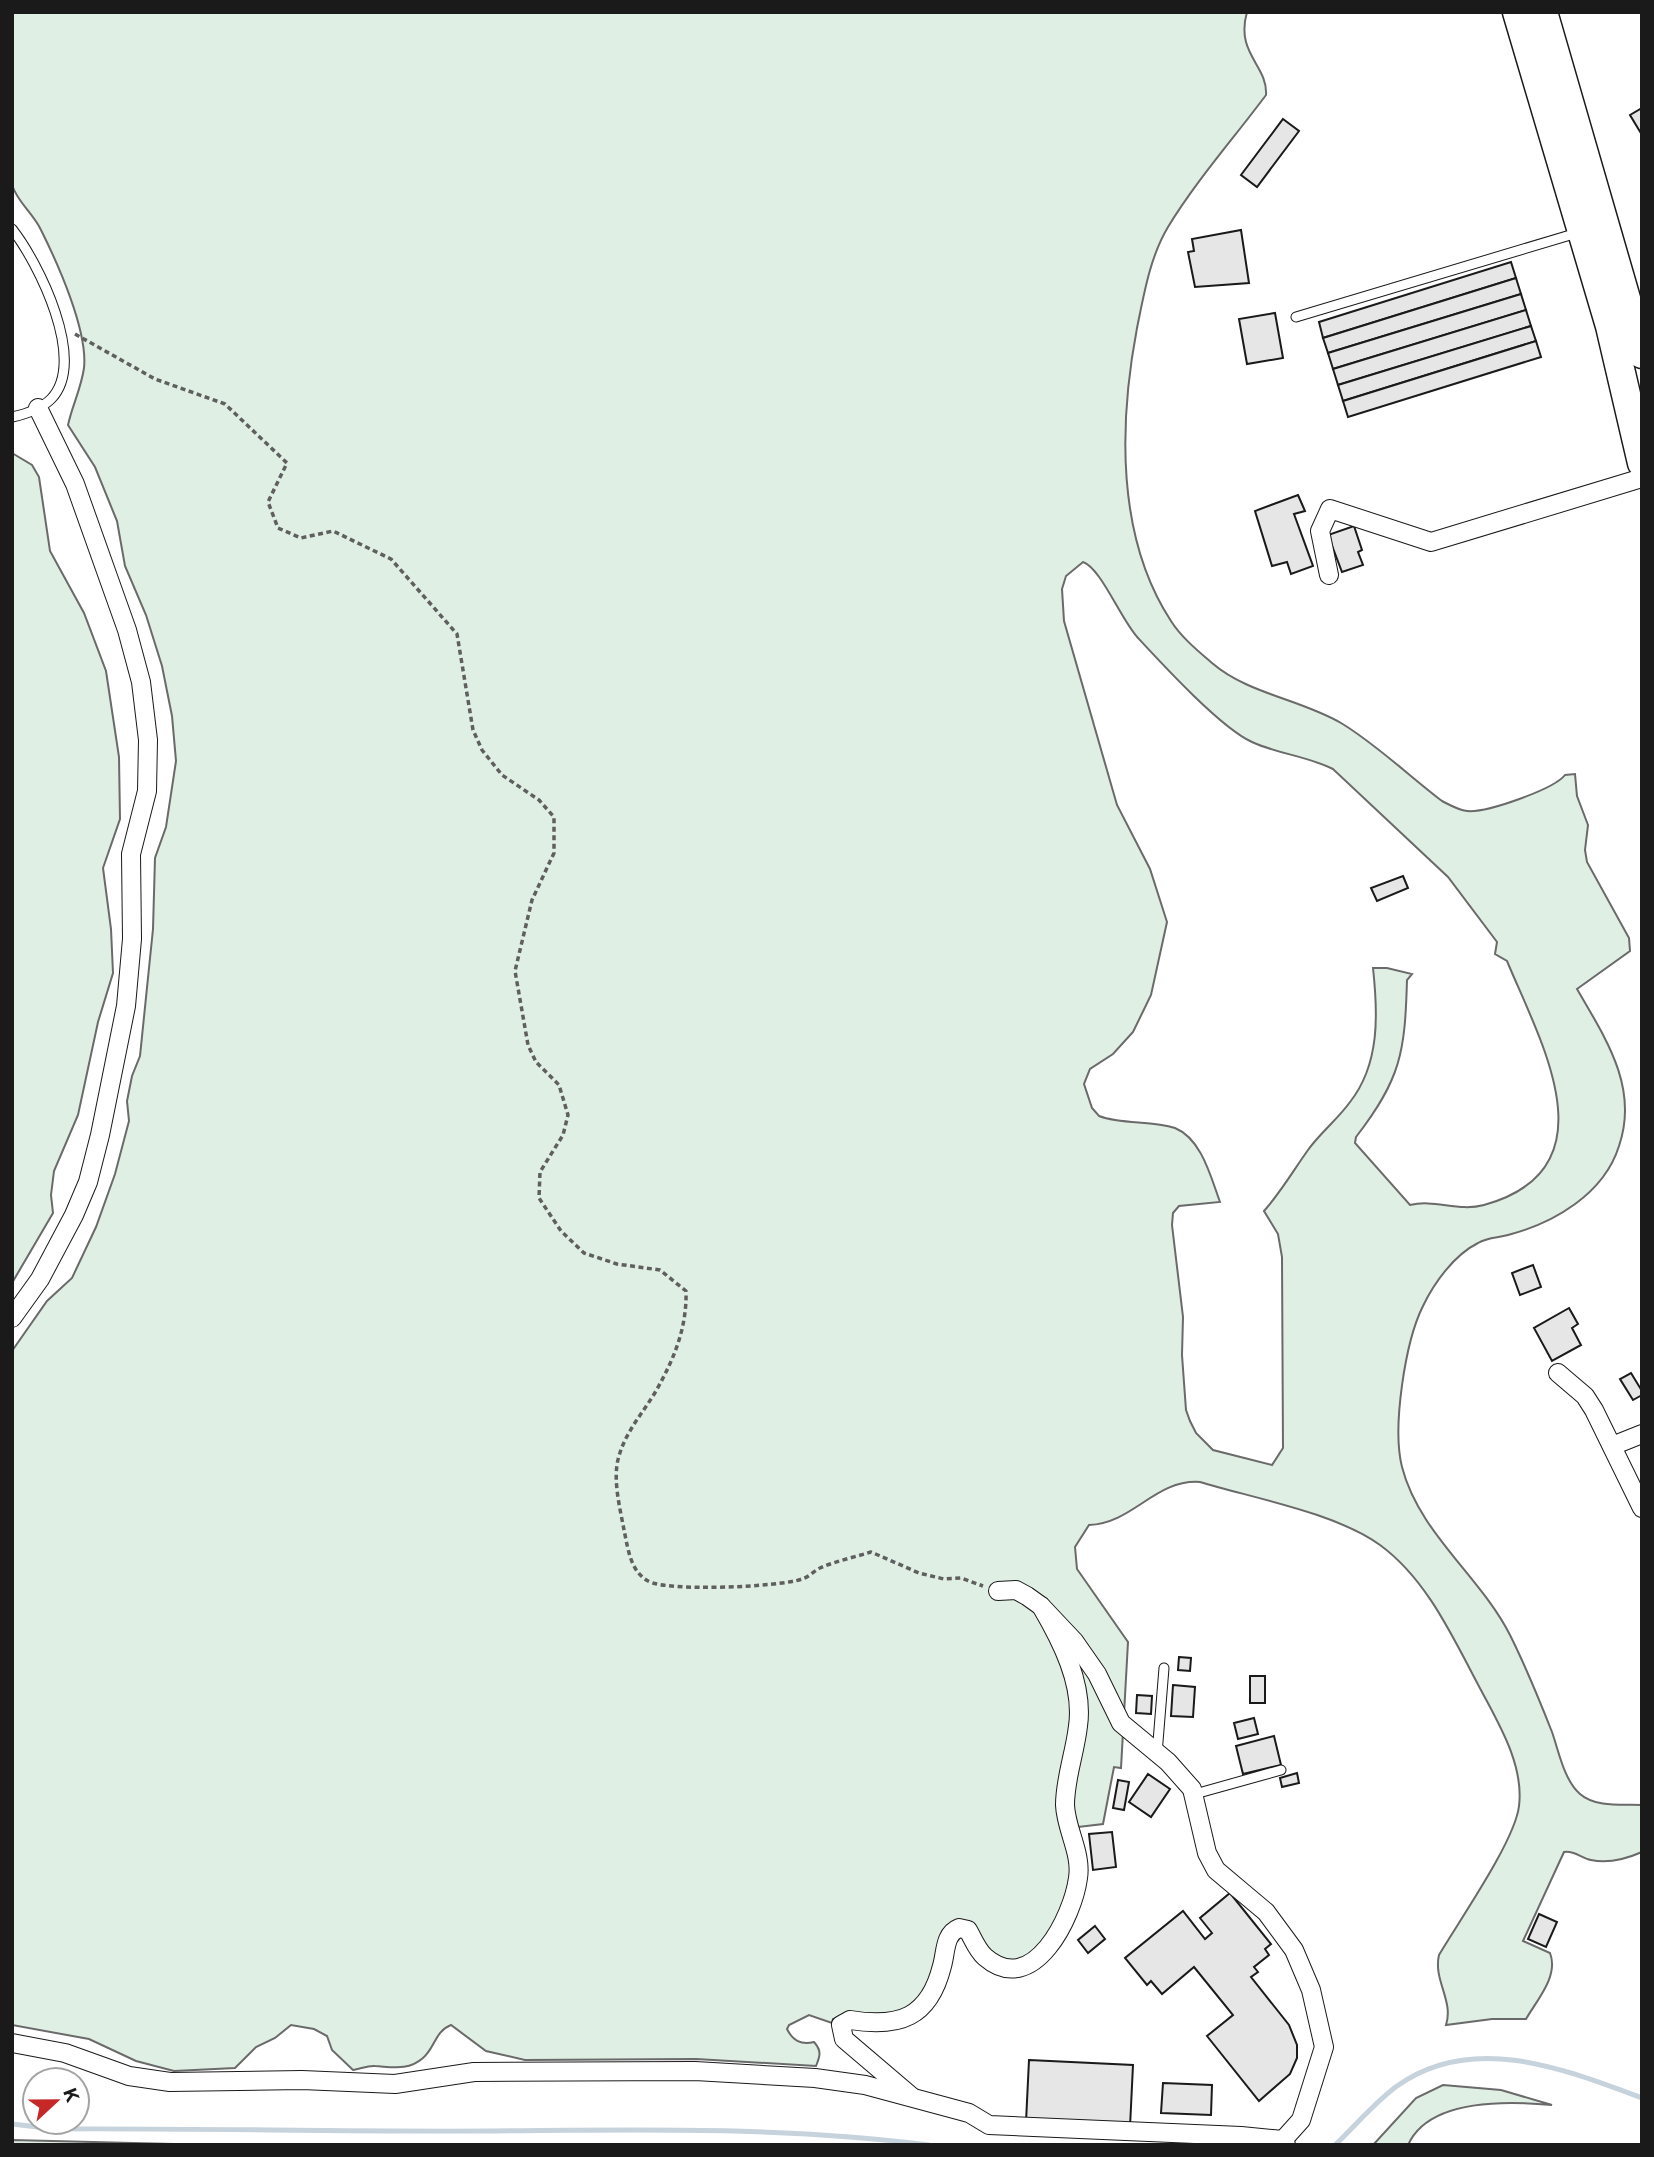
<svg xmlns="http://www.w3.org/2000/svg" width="1654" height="2157" viewBox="0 0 1654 2157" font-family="'IBM Plex Sans',sans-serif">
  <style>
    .green { fill: #e0efe3; stroke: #6a6a6a; stroke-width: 2; fill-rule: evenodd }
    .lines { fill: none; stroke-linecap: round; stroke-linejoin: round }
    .stream { stroke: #c6d2dc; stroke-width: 5 }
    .building { fill: #e6e6e6; stroke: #1a1a1a; stroke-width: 2 }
    .service-casing { stroke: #1a1a1a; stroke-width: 11 }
    .minor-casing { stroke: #1a1a1a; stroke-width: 20 }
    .trunk-casing { stroke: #1a1a1a; stroke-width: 31 }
    .path { stroke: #5f5f5f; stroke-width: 3.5; stroke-dasharray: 5 3.5; stroke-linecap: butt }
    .service { stroke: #fff; stroke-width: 9 }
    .minor { stroke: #fff; stroke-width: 18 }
    .trunk { stroke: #fff; stroke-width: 28 }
  </style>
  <rect width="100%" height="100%" fill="#fff"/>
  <g class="green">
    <path d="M12,12H1247C1235,54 1268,65 1266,95C1234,138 1196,181 1168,227C1150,257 1144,294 1137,328C1119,423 1116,537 1171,621C1181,637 1198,651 1212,663C1248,694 1300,699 1341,723C1376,744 1409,776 1442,801C1450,805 1458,810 1467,811C1487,813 1554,789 1565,775L1575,774L1577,796L1588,825L1585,850L1587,862L1629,938L1630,951L1577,989C1606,1039 1639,1088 1619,1146C1604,1194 1554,1223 1508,1235C1498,1238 1488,1237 1478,1243C1454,1255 1434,1283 1423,1306C1405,1342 1392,1428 1402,1467C1419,1533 1480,1576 1510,1635C1526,1667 1539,1699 1552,1732C1559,1752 1564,1780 1580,1794C1596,1808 1623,1804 1642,1805V1852C1626,1859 1609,1864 1591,1860C1581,1858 1574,1850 1564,1852L1523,1941L1550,1953C1559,1976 1537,2000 1526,2019H1492L1446,2025C1454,2001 1433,1980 1439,1955C1459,1921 1515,1841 1519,1806C1524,1766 1500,1726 1482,1692C1454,1640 1428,1580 1380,1545C1336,1513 1253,1498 1200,1482C1155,1479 1134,1523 1089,1525L1075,1547L1077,1569L1128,1642L1121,1768L1114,1767L1103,1824L1069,1828L1076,1850L1057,1933L1012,1969L963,1927L919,2009L850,2020L833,2019L832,2023L809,2015L789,2025L787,2029C793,2041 801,2045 814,2042C822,2051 820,2056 816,2066L696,2059L525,2060L486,2051L451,2025C435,2031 435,2048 423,2058C408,2071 393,2067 375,2066C369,2065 360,2069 353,2070L332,2050L327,2036L314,2029L291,2025L275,2038L256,2047L235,2068L174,2071L136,2061L89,2039L12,2025V1351L47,1301L72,1278L96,1227L115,1174L129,1121L127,1101L132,1076L140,1056L153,929L155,858L166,827L176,761L172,716L162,666L146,615L125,566L117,521L95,467L68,425C72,406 81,389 84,368C88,331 58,264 41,230C33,213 18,203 12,185ZM1083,562C1101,568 1121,620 1138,638C1163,665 1221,728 1252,742C1278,754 1307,756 1333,769L1448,877L1497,942L1495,954L1507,961C1540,1041 1615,1169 1484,1205C1458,1212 1435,1199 1410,1205L1355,1143L1356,1137C1401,1079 1405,1052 1407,980L1412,974L1387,968H1373C1378,1014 1380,1064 1350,1102C1338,1119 1320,1133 1308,1150C1293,1171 1281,1192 1264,1211L1278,1234L1282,1257L1283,1448L1272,1465L1213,1450L1196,1433L1190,1421L1186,1410L1182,1355L1183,1317L1172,1225L1173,1213L1179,1206L1220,1202C1211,1178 1202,1139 1175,1128C1151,1120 1123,1125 1099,1116L1092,1108L1084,1084L1090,1069L1113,1054L1133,1032L1151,995L1167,922L1150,869L1117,805L1064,621L1062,589L1066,576Z"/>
    <polygon points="12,453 32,465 39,477 50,551 84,613 106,671 119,757 120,819 103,868 111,929 113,973 98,1022 78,1115 54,1171 51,1195 53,1213 12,1283"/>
    <path d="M1443,2085L1501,2090L1552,2105C1509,2101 1429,2098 1408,2145H1373L1416,2098Z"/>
    <polygon points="12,2140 214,2145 12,2145"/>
  </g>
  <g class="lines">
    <g class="stream">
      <path d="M12,2124L55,2129C200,2128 344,2132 489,2131C636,2130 783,2126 929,2145"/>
      <path d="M1335,2145C1355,2126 1375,2102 1397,2086C1473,2032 1564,2069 1642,2098"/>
    </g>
  </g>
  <g class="building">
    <polygon points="1642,108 1642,135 1630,115"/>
    <polygon points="1283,119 1299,131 1257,187 1241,175"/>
    <polygon points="1241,230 1249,283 1195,287 1188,252 1194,251 1192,239"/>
    <polygon points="1511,262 1516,278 1323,338 1319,322"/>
    <polygon points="1516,278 1521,294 1328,353 1323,338"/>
    <polygon points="1521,294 1526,310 1333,369 1328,353"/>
    <polygon points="1526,310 1531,326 1338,385 1333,369"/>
    <polygon points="1275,313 1283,358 1247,364 1239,319"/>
    <polygon points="1531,326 1536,341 1343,401 1338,385"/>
    <polygon points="1536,341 1541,357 1348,417 1343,401"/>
    <polygon points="1298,495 1305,511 1294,514 1313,566 1291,574 1287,562 1272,566 1255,511"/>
    <polygon points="1354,526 1362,550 1358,552 1363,565 1342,572 1328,535"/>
    <polygon points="1403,876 1408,888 1377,901 1371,888"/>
    <polygon points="1533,1265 1541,1287 1520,1295 1512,1273"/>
    <polygon points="1569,1308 1578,1324 1572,1328 1581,1345 1552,1361 1534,1328"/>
    <polygon points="1631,1373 1642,1391 1642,1395 1633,1400 1620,1379"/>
    <polygon points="1179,1657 1191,1658 1190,1671 1178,1670"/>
    <rect x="1250" y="1676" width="15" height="27"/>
    <polygon points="1173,1685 1195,1687 1193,1717 1171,1716"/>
    <polygon points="1137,1695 1152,1696 1151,1714 1136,1713"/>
    <polygon points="1254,1718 1258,1734 1238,1739 1234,1723"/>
    <polygon points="1274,1736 1281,1765 1243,1774 1236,1746"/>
    <polygon points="1297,1773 1299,1783 1282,1787 1280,1778"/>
    <polygon points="1148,1774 1170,1789 1151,1817 1129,1802"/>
    <polygon points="1118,1780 1129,1782 1124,1810 1113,1808"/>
    <polygon points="1112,1832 1116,1867 1093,1870 1089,1834"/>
    <polygon points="1230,1893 1271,1944 1265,1949 1269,1955 1254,1967 1258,1972 1251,1977 1289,2025 1297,2045 1297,2058 1290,2074 1259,2101 1207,2036 1233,2015 1194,1967 1162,1994 1151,1981 1147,1985 1125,1958 1183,1911 1205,1939 1212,1933 1200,1918"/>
    <polygon points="1539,1914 1557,1922 1546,1947 1528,1939"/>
    <polygon points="1095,1926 1105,1939 1088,1953 1078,1940"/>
    <polygon points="1029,2060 1133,2065 1130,2127 1026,2122"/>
    <polygon points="1163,2083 1212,2085 1211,2115 1161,2113"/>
  </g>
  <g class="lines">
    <defs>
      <g id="service">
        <path d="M12,229C38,262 88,361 51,399C41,409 26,414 12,417"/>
        <polyline points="1296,317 1577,233"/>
        <polyline points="1157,1754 1164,1668"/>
        <polyline points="1195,1794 1281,1770"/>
      </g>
      <g id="minor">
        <polyline points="1329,575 1320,531 1330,509 1431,542 1642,478"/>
        <polyline points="12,1318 40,1279 74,1215 88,1182 100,1135 126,1006 132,939 131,854 147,791 148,740 141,682 127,630 75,484 38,408"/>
        <polyline points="1558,1373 1585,1396 1594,1410 1642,1508"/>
        <polyline points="1612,1446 1642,1434"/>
        <polyline points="998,1591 1016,1590 1027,1596 1041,1606 1074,1641 1097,1674 1121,1723 1168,1762 1192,1789 1207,1853 1216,1870 1266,1912 1294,1950 1311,1990 1324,2047 1301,2120 1283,2140"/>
        <polyline points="12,2043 65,2053 129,2076 170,2082 302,2080 395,2084 474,2072 695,2071 815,2078 865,2085 969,2113 989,2125 1241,2136 1283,2140 1286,2145"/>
        <path d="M911,2096L844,2039L841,2025L850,2020C899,2028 929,2018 942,1966C946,1953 944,1934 959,1928L968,1930C973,1939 977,1950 985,1957C1033,1999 1073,1916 1078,1878C1082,1853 1066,1830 1065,1805C1065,1778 1075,1753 1078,1726C1084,1684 1061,1640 1041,1606"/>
      </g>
      <g id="trunk">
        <polyline points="1517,12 1610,326 1642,463"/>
        <polyline points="1543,12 1642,354"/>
      </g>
    </defs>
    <use href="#service" class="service-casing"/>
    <use href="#minor" class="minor-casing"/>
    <use href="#trunk" class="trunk-casing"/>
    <path class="path" d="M75,334L155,379L225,404L287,463L268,502L278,528L301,538L333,531L391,559L457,634L473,730L482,750L502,775L539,800L554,817V853L532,900L515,971L528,1045L536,1062L559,1085L568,1115L563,1135L540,1172L539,1198L561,1231L584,1253L617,1264L660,1270L686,1291C687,1328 674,1359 656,1391C643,1413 626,1431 619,1456C612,1478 620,1508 624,1530C628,1548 630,1571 648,1581C667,1592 780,1587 802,1579C809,1577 814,1571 820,1568C836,1561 855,1557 871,1552L919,1573L944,1579L961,1578L983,1586"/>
    <use href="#service" class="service"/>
    <use href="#minor" class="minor"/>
    <use href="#trunk" class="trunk"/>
  </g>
  <rect width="1654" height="2157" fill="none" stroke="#1a1a1a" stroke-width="28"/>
  <g transform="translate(56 2101) rotate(68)"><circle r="33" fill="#ffffff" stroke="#a3a3a3" stroke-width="2"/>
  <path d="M0-5L12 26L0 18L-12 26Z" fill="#c62828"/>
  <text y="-10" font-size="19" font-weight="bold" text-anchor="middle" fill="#1a1a1a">K</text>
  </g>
</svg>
